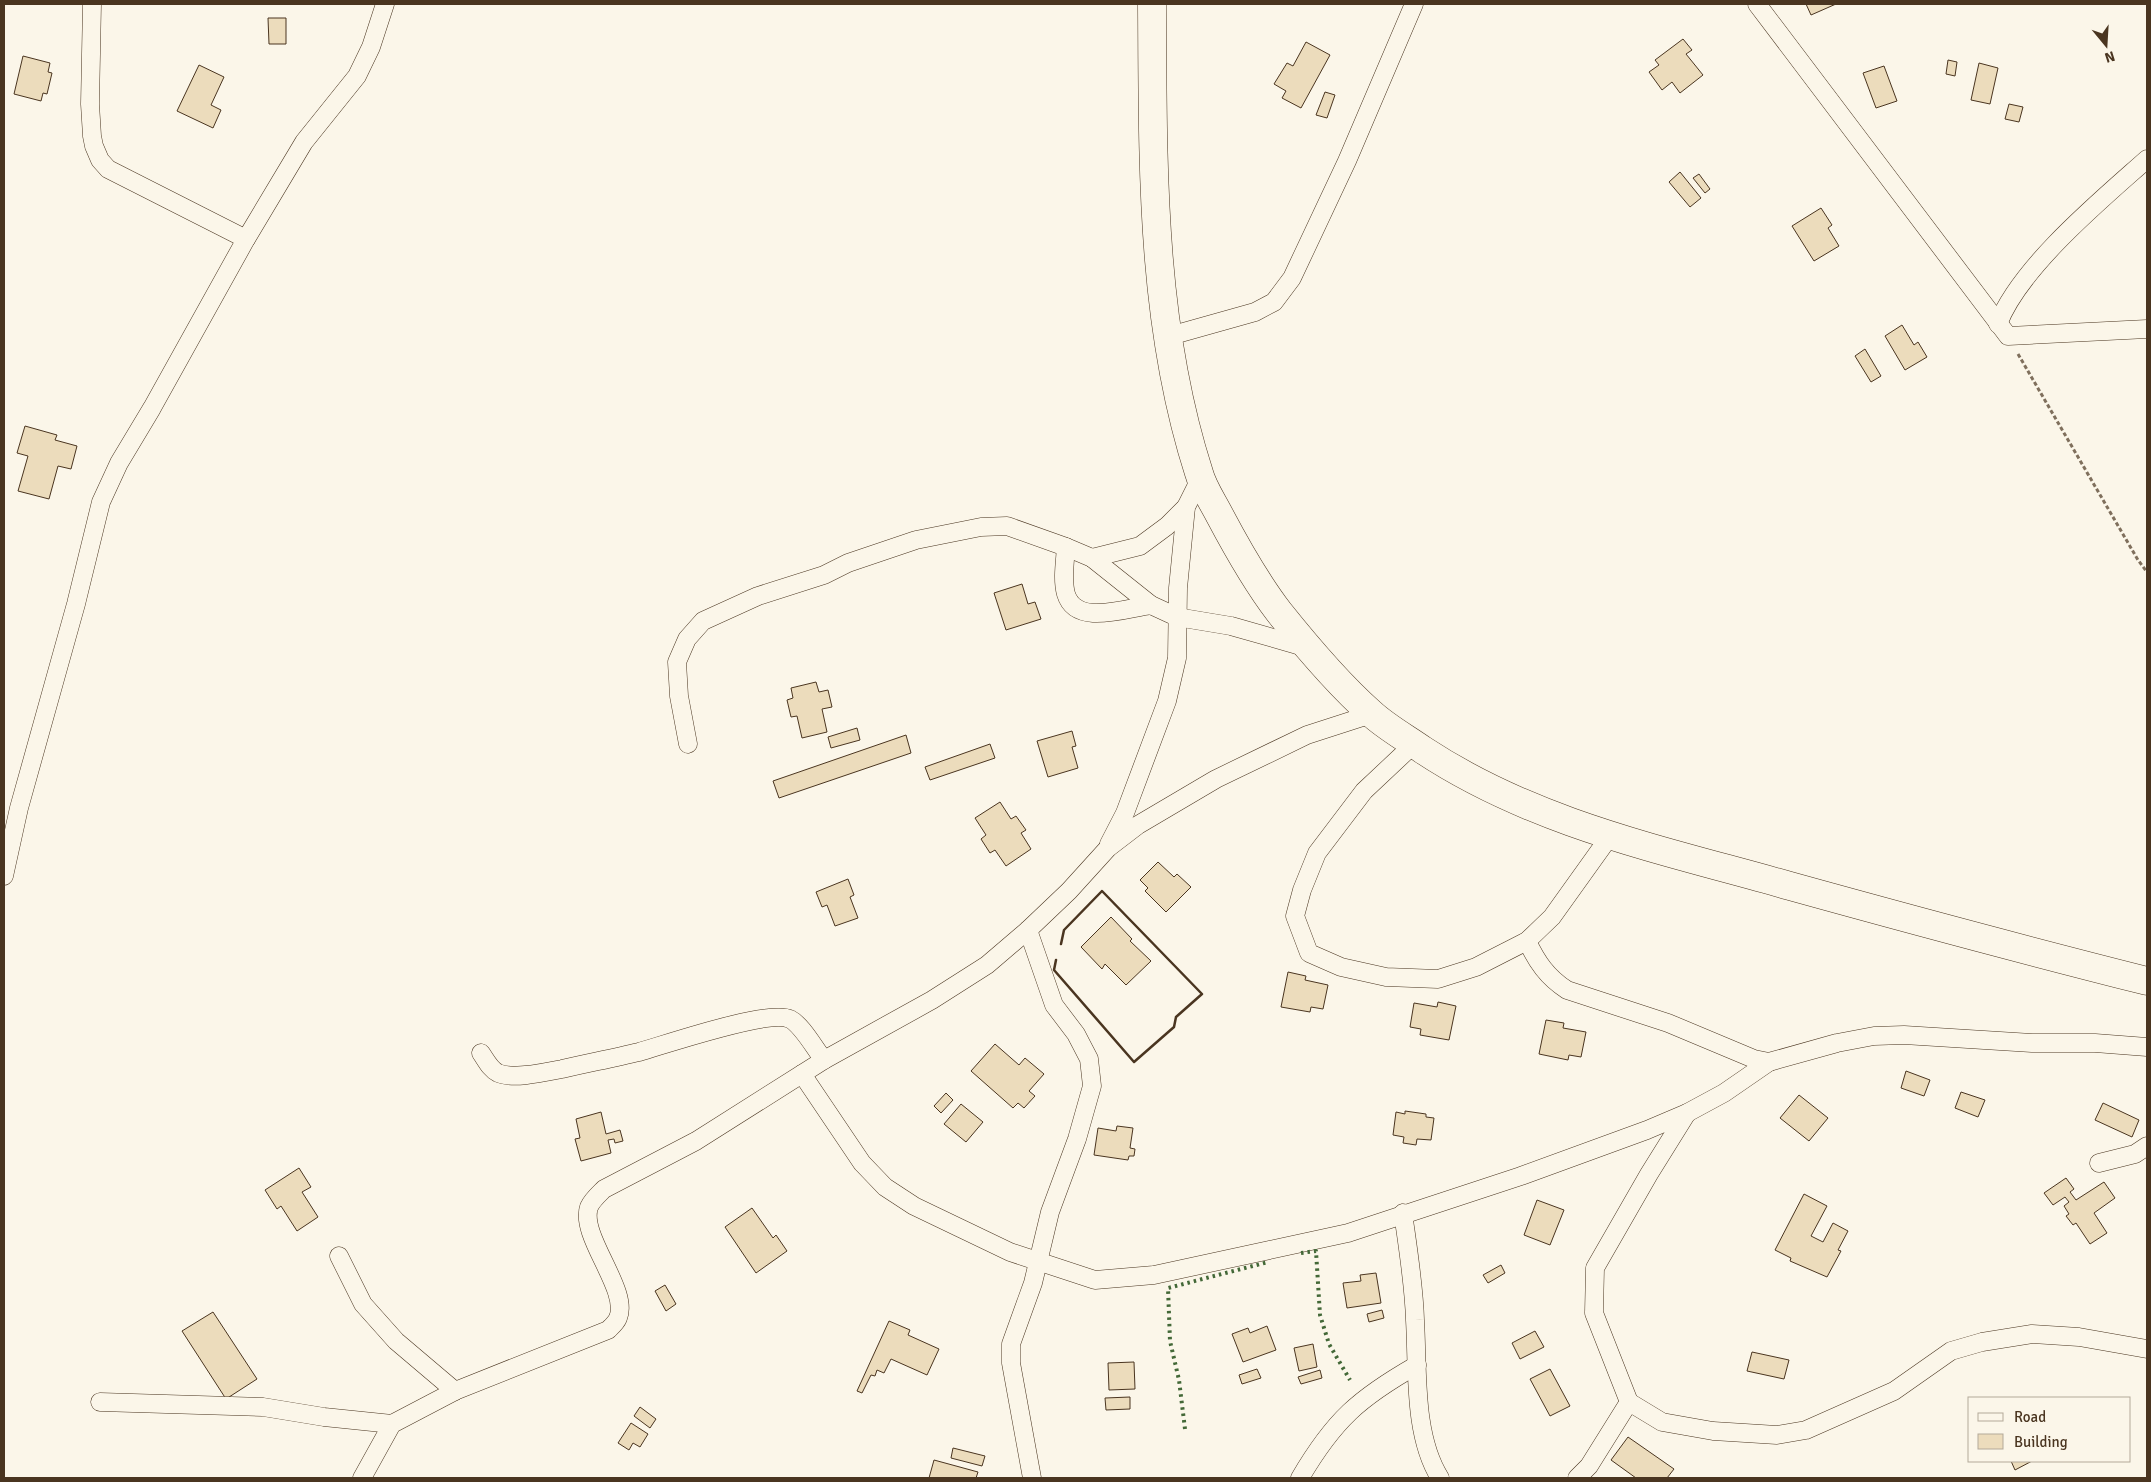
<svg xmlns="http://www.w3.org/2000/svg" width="2151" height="1482" viewBox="0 0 2151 1482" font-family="Signika,sans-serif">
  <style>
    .building { fill: #ecdcbc; stroke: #4a3520 }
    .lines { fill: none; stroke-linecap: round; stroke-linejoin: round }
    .minor-casing { stroke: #4a3520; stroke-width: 19 }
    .primary-casing { stroke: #4a3520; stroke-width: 29 }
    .path { stroke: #7f6f5c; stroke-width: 3; stroke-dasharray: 4 2.5; stroke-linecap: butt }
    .minor { stroke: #fbf6e9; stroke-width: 18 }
    .primary { stroke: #fbf6e9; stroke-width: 28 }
    .hedge { stroke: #436837; stroke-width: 4; stroke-dasharray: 2.5 4; stroke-linecap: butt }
    .wall { stroke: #4a3520; stroke-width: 2.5 }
  </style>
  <rect width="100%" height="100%" fill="#fbf6e9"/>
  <g class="building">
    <polygon points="1806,4 1836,4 1811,15"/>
    <polygon points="268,18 286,18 286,44 269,44"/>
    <polygon points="1683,39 1692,50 1686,54 1703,75 1680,93 1672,82 1662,90 1649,72 1659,65 1655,60"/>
    <polygon points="1306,42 1330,55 1301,108 1282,98 1286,91 1274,84 1287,63 1293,66"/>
    <polygon points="23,56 50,63 48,72 52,73 47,94 43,93 41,101 14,94"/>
    <polygon points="1948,60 1957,62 1955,76 1946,74"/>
    <polygon points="1979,63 1998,68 1990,104 1971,100"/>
    <polygon points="199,65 224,77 211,105 221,110 213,128 177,111"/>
    <polygon points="1884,66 1897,101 1876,108 1863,73"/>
    <polygon points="1325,92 1335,95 1327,118 1316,115"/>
    <polygon points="2009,104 2023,107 2019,122 2005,119"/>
    <polygon points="1680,172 1701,198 1690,207 1669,182"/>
    <polygon points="1699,174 1710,189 1705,193 1693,178"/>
    <polygon points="1821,208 1832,225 1828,228 1839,246 1814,261 1792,226"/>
    <polygon points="1902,325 1914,345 1918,342 1927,357 1905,370 1885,336"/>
    <polygon points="1865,349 1881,376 1871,382 1855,356"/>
    <polygon points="25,426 57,435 55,440 77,446 71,469 58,466 49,499 18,491 28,456 17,453"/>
    <polygon points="1022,584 1028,604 1035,602 1041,619 1006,630 994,593"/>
    <polygon points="816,682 819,692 828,690 832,707 822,709 827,732 802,738 797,716 791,717 787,700 793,698 791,688"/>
    <polygon points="857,728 860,740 831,748 828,737"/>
    <polygon points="1072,731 1076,746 1072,747 1078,768 1048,777 1037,741"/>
    <polygon points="906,735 911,753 779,798 773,781"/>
    <polygon points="990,744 995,758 930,780 925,767"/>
    <polygon points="1000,802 1011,819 1016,816 1026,830 1021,833 1031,849 1006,866 995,850 990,853 981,839 986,835 975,818"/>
    <polygon points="1158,862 1174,877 1177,874 1191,887 1166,912 1145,891 1148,888 1140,880"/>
    <polygon points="848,879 854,895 850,897 858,918 835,926 827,905 822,907 816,892"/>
    <polygon points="1111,917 1132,939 1130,941 1151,961 1126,985 1105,964 1102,969 1081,947"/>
    <polygon points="1288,972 1306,976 1305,980 1328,985 1323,1009 1311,1007 1310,1012 1281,1007"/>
    <polygon points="1438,1002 1456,1006 1449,1040 1420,1035 1421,1029 1410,1027 1414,1003 1437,1007"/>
    <polygon points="1546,1020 1564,1023 1563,1028 1586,1032 1581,1057 1569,1055 1568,1060 1539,1054"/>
    <polygon points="995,1044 1019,1065 1025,1058 1044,1074 1029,1091 1035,1096 1024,1108 1018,1103 1013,1108 971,1071"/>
    <polygon points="1906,1071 1930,1080 1924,1096 1901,1088"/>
    <polygon points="1961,1092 1985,1100 1978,1117 1955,1108"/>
    <polygon points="946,1093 953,1100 941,1113 934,1106"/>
    <polygon points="1799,1095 1828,1118 1809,1141 1780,1118"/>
    <polygon points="2103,1103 2139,1120 2132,1137 2095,1120"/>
    <polygon points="961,1104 983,1122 966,1142 944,1124"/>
    <polygon points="1405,1111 1426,1114 1426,1117 1434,1118 1431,1140 1417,1139 1416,1145 1403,1143 1404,1137 1393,1135 1396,1112 1405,1114"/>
    <polygon points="601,1112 606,1134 620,1130 623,1141 615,1143 614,1139 608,1140 611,1153 581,1161 575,1139 580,1138 576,1119"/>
    <polygon points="1117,1126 1133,1128 1130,1148 1135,1149 1134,1156 1129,1156 1128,1160 1094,1155 1098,1128 1116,1131"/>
    <polygon points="299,1168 311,1187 302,1192 318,1217 297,1231 281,1206 277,1209 265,1190"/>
    <polygon points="2066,1178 2074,1189 2070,1192 2076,1200 2104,1182 2115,1198 2094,1213 2107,1233 2090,1244 2076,1223 2073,1225 2066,1216 2069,1214 2064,1206 2069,1202 2065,1197 2053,1205 2044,1193"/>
    <polygon points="1804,1194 1827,1206 1811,1236 1823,1242 1833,1223 1848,1231 1838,1250 1841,1251 1827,1277 1790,1261 1791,1258 1775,1250"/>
    <polygon points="1537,1200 1564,1210 1550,1245 1524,1235"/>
    <polygon points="752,1208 773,1238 776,1235 787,1251 756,1273 725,1227"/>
    <polygon points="1501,1265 1505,1273 1488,1283 1483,1275"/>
    <polygon points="1376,1273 1381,1303 1347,1308 1343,1283 1361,1281 1360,1275"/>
    <polygon points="665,1285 676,1304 666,1311 655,1291"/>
    <polygon points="1382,1310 1384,1318 1369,1322 1367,1314"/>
    <polygon points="213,1312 257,1379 226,1399 182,1331"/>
    <polygon points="889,1321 910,1330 908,1335 939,1349 927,1375 891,1359 884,1373 877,1370 875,1376 871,1375 862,1393 857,1391"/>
    <polygon points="1267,1326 1276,1350 1243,1362 1232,1334 1248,1328 1250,1333"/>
    <polygon points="1535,1331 1544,1347 1520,1359 1512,1343"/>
    <polygon points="1313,1344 1317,1367 1299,1371 1294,1348"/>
    <polygon points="1752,1352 1789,1360 1784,1379 1747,1371"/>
    <polygon points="1134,1362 1135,1389 1109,1390 1108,1363"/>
    <polygon points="1257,1369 1261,1378 1242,1384 1239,1375"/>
    <polygon points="1550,1369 1570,1406 1550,1416 1530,1379"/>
    <polygon points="1320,1370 1322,1378 1301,1384 1298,1377"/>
    <polygon points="1130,1397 1130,1409 1106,1410 1105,1398"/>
    <polygon points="640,1407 656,1419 650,1428 634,1416"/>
    <polygon points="631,1423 648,1434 640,1447 633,1443 629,1450 618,1443"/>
    <polygon points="1628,1437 1674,1469 1667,1478 1636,1478 1611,1460"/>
    <polygon points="953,1448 985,1456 982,1466 951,1458"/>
    <polygon points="934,1460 978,1472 976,1478 929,1478"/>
    <polygon points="2011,1461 2032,1461 2015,1470"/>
  </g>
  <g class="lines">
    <defs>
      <g id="minor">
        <polyline points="92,4 90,104 92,136 94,146 100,160 108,169 246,239"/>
        <polyline points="1757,4 2008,336 2147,329"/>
        <path d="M1998,324C2020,267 2101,200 2147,159"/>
        <polyline points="1166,337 1255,312 1274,302 1292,278 1347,161 1414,4"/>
        <path d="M1066,547C1065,562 1062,580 1066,594C1076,627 1126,608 1151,605"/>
        <polyline points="1092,558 1140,546 1167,526 1186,507"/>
        <polyline points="688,744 679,696 677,662 687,639 703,621 758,596 824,575 848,563 916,540 981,527 1007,526 1066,547 1092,558 1151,605 1177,617 1231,626 1308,648"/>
        <polyline points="1414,744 1364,791 1317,853 1302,890 1295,916 1309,953 1341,967 1386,977 1438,979 1476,967 1527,941 1552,917 1610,836"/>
        <polyline points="1109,844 1125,813 1167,701 1177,658 1178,588 1186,507 1200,479"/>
        <polyline points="4,876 19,808 76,604 101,502 119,463 152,408 246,239 304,142 357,76 371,47 385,4"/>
        <polyline points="1028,930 1054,1005 1076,1034 1089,1059 1092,1086 1077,1139 1050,1212 1033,1283 1011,1344 1011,1363 1032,1478"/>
        <path d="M1527,941C1537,962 1547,977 1567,990L1668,1023L1754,1059L1769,1062"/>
        <path d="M481,1053C486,1060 490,1069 498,1073C513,1080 546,1072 562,1069C588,1063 614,1058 639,1052C667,1044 769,1009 790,1019C802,1025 815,1049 824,1060"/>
        <polyline points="802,1074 862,1163 885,1187 914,1206 1010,1252 1095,1280 1154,1275 1348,1233 1521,1176 1647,1130 1687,1113 1724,1093 1769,1062 1837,1043 1874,1036 1904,1035 2032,1043 2095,1043 2147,1047"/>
        <polyline points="1687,1113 1649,1174 1595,1268 1594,1313 1629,1402 1662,1422 1713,1431 1777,1435 1806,1430 1894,1391 1951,1351 1982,1342 2032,1334 2079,1337 2147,1349"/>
        <polyline points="2099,1163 2135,1154 2147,1146"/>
        <path d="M1403,1213C1408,1249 1414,1285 1415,1320C1418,1370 1413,1435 1440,1478"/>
        <polyline points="339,1256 363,1304 396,1341 455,1391"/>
        <polyline points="100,1402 263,1407 324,1417 392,1424"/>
        <path d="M362,1478L392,1424L455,1391L608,1330C611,1327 616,1323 618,1318C630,1290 579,1236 589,1207C592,1200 599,1194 604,1189L696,1141L824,1060L932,1000L987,965L1028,930L1069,891L1108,848L1138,825L1216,779L1307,735L1372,714"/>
        <path d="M1300,1478C1334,1420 1359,1398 1417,1365"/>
        <polyline points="1577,1478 1589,1466 1629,1402"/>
      </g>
      <path id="primary" d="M1152,4C1153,162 1150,321 1199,473C1203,488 1213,502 1220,516C1238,550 1256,582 1279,612C1307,647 1337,683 1371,713C1386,727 1406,738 1423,750C1535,824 1663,850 1790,886C1909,919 2028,951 2147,981"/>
    </defs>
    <use href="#minor" class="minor-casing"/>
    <use href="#primary" class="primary-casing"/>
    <polyline class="path" points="2018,354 2138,560 2147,572"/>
    <use href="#minor" class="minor"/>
    <use href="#primary" class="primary"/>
    <g class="hedge">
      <polyline points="1301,1253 1316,1251 1320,1315 1329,1344 1350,1380"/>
      <polyline points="1185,1429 1179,1380 1170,1341 1168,1288 1268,1262"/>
    </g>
    <polyline class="wall" points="1056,960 1054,970 1134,1062 1174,1027 1176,1017 1202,994 1102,891 1064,930 1061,944"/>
  </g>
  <rect width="2151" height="1482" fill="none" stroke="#4a3520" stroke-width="10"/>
  <rect x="1968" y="1397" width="162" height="65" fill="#fbf6e9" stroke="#b4a999"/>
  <rect x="1978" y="1413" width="25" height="8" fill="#fbf6e9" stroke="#b4a999"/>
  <text x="2014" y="1422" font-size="15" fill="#4a3520">Road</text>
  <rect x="1978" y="1434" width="25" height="15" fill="#ecdcbc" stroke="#b4a999"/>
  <text x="2014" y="1447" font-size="15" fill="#4a3520">Building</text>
  <g transform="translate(2106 45) rotate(162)" stroke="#fbf6e9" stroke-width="4" paint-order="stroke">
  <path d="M0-4L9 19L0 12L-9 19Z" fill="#4a3520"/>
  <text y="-8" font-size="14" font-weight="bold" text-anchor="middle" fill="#4a3520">N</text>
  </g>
</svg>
